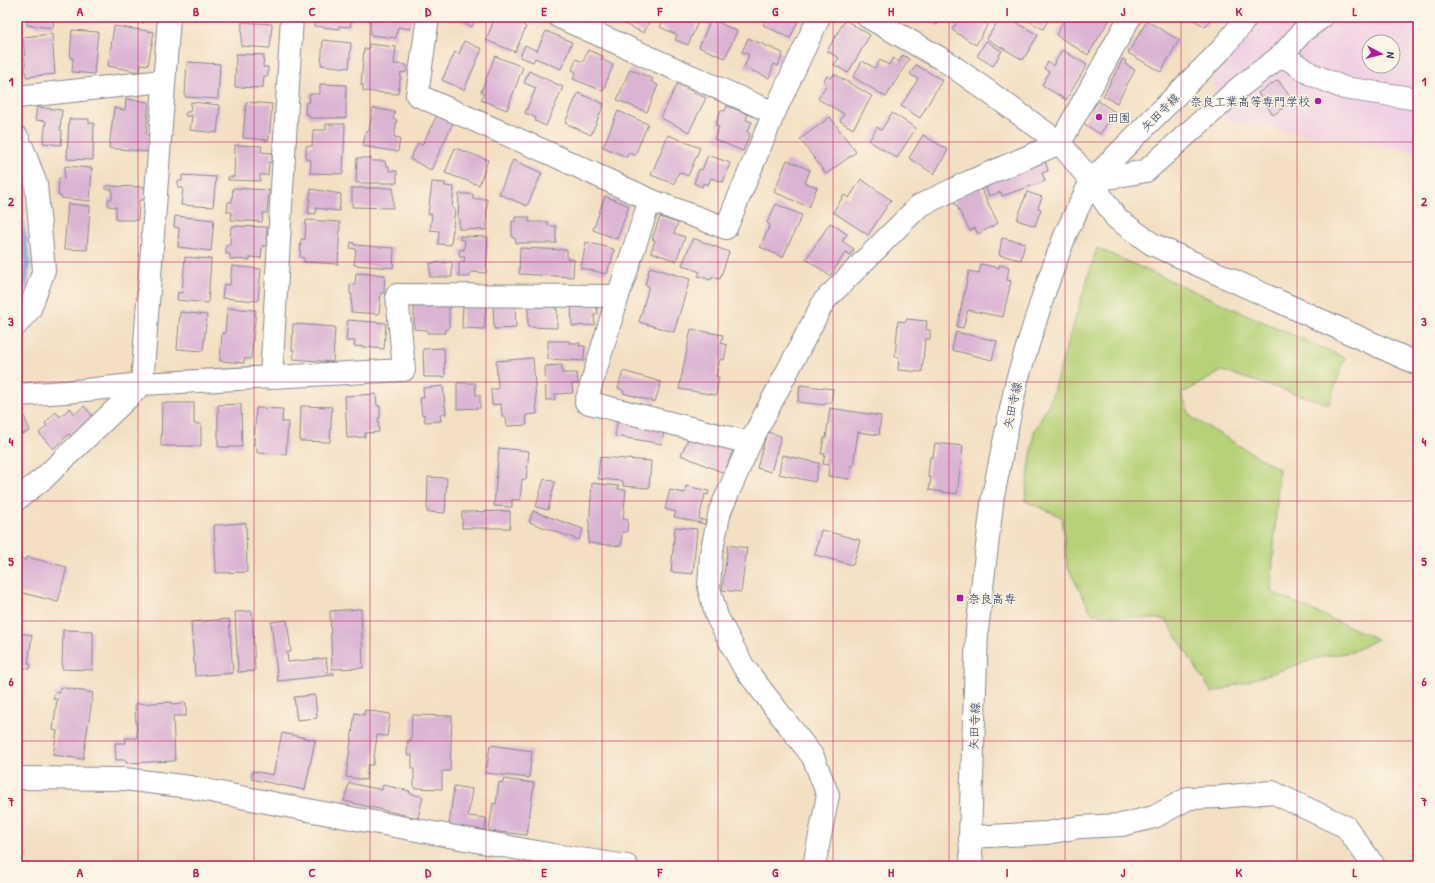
<svg xmlns="http://www.w3.org/2000/svg" width="1435" height="883" viewBox="0 0 1435 883" font-family="'Patrick Hand','Klee One',sans-serif">
  <style>
    .built { fill: #f0d0e4; fill-rule: evenodd }
    .green { fill: #b6d278; stroke: #68806b }
    .lines { fill: none; stroke-linecap: round; stroke-linejoin: round }
    .stream { stroke: #72a2dc; stroke-width: 7 }
    .building { fill: #dbb4d4 }
    .minor-casing { stroke: #878790; stroke-width: 24 }
    .major-casing { stroke: #878790; stroke-width: 24 }
    .minor { stroke: #fff; stroke-width: 22 }
    .major { stroke: #fff; stroke-width: 22 }
    .grid { fill: none; stroke: #c2185b; stroke-width: 1; stroke-opacity: 0.55 }
    .poi-dot { fill: #b5179e; stroke: #fcf5e5; stroke-width: 1.5 }
    .labels { text-anchor: middle; dominant-baseline: central; stroke-width: 3; stroke-linejoin: round; paint-order: stroke }
    .poi-label { font-size: 12px; fill: #1b2f5e; stroke: #fcf5e5; text-anchor: start }
    .street-label { font-size: 12px; fill: #1b2f5e; stroke: #fcf5e5 }
    .neatline { fill: none; stroke: #c2185b; stroke-width: 1.5 }
    .grid-label { font-size: 13px; text-anchor: middle; font-weight: bold; fill: #c2185b }
  </style>
  <rect width="100%" height="100%" fill="#fcf5e5"/>
  <filter id="ink" filterUnits="userSpaceOnUse"><feTurbulence type="fractalNoise" baseFrequency=".025" numOctaves="2"/><feDisplacementMap in="SourceGraphic" scale="8" xChannelSelector="R" yChannelSelector="G"/><feConvolveMatrix kernelMatrix="1 2 1 2 8 2 1 2 1" color-interpolation-filters="sRGB"/></filter>
  <filter id="wash" filterUnits="userSpaceOnUse"><feTurbulence type="fractalNoise" baseFrequency=".012" numOctaves="4" result="noise"/><feDisplacementMap in="SourceGraphic" scale="16" xChannelSelector="R" yChannelSelector="G"/><feGaussianBlur stdDeviation="0.9" result="paint"/><feColorMatrix in="noise" values="0 0 0 0 0 0 0 0 0 0 0 0 0 0 0 0 0 1.4 0 .05"/><feComposite in="paint" operator="in"/></filter>
  <g filter="url(#wash)">
    <rect width="100%" height="100%" fill="#f3dfc2"/>
    <path class="built" d="M1266,17H1418V152L1225,121L1211,80ZM1369,42H1393V66H1369Z"/>
    <polygon class="green" points="1097,248 1345,358 1329,404 1222,371 1181,394 1191,417 1279,469 1271,592 1377,639 1352,652 1324,656 1212,693 1166,620 1092,614 1067,566 1062,517 1025,501 1034,432 1050,401"/>
    <g class="lines">
      <polyline class="stream" points="17,197 27,262 24,288 17,296"/>
    </g>
    <g id="blocks">
      <g class="building">
        <polygon points="28,17 54,17 53,28 27,25"/>
        <polygon points="75,17 104,17 103,22 74,20"/>
        <polygon points="128,17 154,17 154,20 144,20 144,23 128,22"/>
        <polygon points="315,17 352,17 350,27 339,26 339,29 314,26"/>
        <polygon points="369,17 412,17 410,29 398,27 396,38 370,35 371,21 369,21"/>
        <polygon points="453,17 477,17 472,27"/>
        <polygon points="499,17 526,17 523,25 526,27 515,52 486,40 494,20 498,21"/>
        <polygon points="618,17 651,17 644,33 616,20"/>
        <polygon points="665,17 700,17 688,45 675,40 677,35 660,27"/>
        <polygon points="767,17 800,17 790,38 763,25"/>
        <polygon points="923,17 941,17 937,25"/>
        <polygon points="949,17 992,17 976,45 952,30 957,22"/>
        <polygon points="1000,17 1007,17 1038,35 1023,60 987,39"/>
        <polygon points="1022,17 1050,17 1043,29"/>
        <polygon points="1066,17 1076,17 1078,18 1079,17 1111,17 1088,55 1056,35"/>
        <polygon points="1188,17 1211,17 1206,27"/>
        <polygon points="711,19 737,31 725,58 699,47"/>
        <polygon points="845,20 870,35 848,73 834,65 839,58 827,51"/>
        <polygon points="1147,21 1179,40 1161,72 1128,53"/>
        <polygon points="242,22 272,24 270,48 241,46"/>
        <polygon points="114,26 154,32 148,65 141,64 140,72 108,66"/>
        <polygon points="72,30 98,32 94,74 72,72 73,58 70,58"/>
        <polygon points="546,31 572,42 561,69 535,58 533,62 520,57 525,45 537,51"/>
        <polygon points="52,34 55,74 26,77 23,37"/>
        <polygon points="748,38 783,53 778,66 774,64 769,78 744,67 749,55 742,52"/>
        <polygon points="323,40 351,43 349,68 321,65"/>
        <polygon points="464,41 482,49 464,90 442,80 455,52 459,54"/>
        <polygon points="986,41 1002,51 993,66 977,56"/>
        <polygon points="369,44 396,47 394,64 407,65 406,73 401,72 398,94 363,91 363,85 361,85 364,49 369,49"/>
        <polygon points="588,50 603,56 601,59 613,65 603,91 573,79 576,72 572,70 576,59 583,62"/>
        <polygon points="1062,50 1087,65 1066,100 1042,85 1049,72 1044,68 1048,62 1053,66"/>
        <polygon points="236,54 264,55 263,67 268,67 268,76 264,76 263,88 235,87"/>
        <polygon points="903,55 909,59 886,97 853,77 862,61 875,68 880,60 889,65 893,58 899,62"/>
        <polygon points="495,56 523,67 507,110 481,100 484,94 481,92"/>
        <polygon points="1123,59 1126,61 1125,64 1135,70 1117,103 1103,96"/>
        <polygon points="187,62 220,64 218,99 185,97"/>
        <polygon points="916,65 942,80 920,118 901,106 918,79 910,74"/>
        <polygon points="630,69 653,79 651,82 658,85 647,112 617,100"/>
        <polygon points="529,71 563,87 546,126 535,121 536,118 525,113 536,88 524,83"/>
        <polygon points="834,74 872,96 853,129 840,121 844,114 818,99 827,84 823,81 827,76 831,78"/>
        <polygon points="1278,80 1293,101 1273,115 1258,93"/>
        <polygon points="320,84 346,85 346,118 309,118 309,114 305,114 306,102 310,102 309,94 320,94"/>
        <polygon points="677,84 706,98 689,132 661,118"/>
        <polygon points="578,93 604,104 591,135 565,123"/>
        <polygon points="126,99 149,102 146,135 149,135 148,152 109,148 114,108 125,110"/>
        <polygon points="1098,101 1115,112 1100,134 1083,123"/>
        <polygon points="191,102 220,105 217,133 190,130 192,116 185,116 186,112 190,112"/>
        <polygon points="246,102 272,104 269,140 243,138"/>
        <polygon points="727,106 748,114 746,120 752,122 747,132 750,134 743,151 714,139 719,127 715,125 721,110 725,111"/>
        <polygon points="37,107 62,110 60,130 62,130 61,145 43,143 46,121 35,120"/>
        <polygon points="373,108 395,112 393,119 397,120 394,137 400,138 398,152 363,146 366,131 369,131"/>
        <polygon points="618,111 648,124 635,155 628,153 627,157 603,147"/>
        <polygon points="892,113 916,128 897,158 869,141 877,127 881,130"/>
        <polygon points="437,115 453,123 431,170 410,159 418,143 422,145"/>
        <polygon points="830,117 856,152 826,174 800,139"/>
        <polygon points="69,119 89,119 89,123 94,123 93,160 67,159"/>
        <polygon points="326,124 345,124 343,174 310,173 311,160 306,159 306,146 312,146 313,130 326,130"/>
        <polygon points="668,135 700,148 688,176 679,172 674,184 651,175"/>
        <polygon points="923,135 948,150 934,174 909,158"/>
        <polygon points="235,145 262,146 261,152 272,153 272,162 269,162 268,175 260,175 260,181 228,180 228,177 234,177"/>
        <polygon points="455,148 488,160 479,185 445,173"/>
        <polygon points="708,155 730,163 723,182 711,178 708,185 703,183 702,187 694,183 699,169 702,170"/>
        <polygon points="357,158 371,158 371,161 385,161 386,166 389,166 389,171 397,171 397,183 356,183"/>
        <polygon points="513,160 542,173 527,206 499,194"/>
        <polygon points="787,160 810,170 805,183 817,187 809,207 774,192"/>
        <polygon points="1045,161 1048,171 1042,173 1045,181 1002,196 1001,192 989,196 984,183"/>
        <polygon points="65,166 92,168 90,201 61,198 61,196 58,195 59,178 64,179"/>
        <polygon points="182,175 216,177 213,207 181,205 183,188 178,188 178,181 182,181"/>
        <polygon points="861,179 891,200 868,235 833,212 844,195 849,198"/>
        <polygon points="432,182 445,183 445,186 454,187 452,208 455,209 451,245 438,244 439,231 430,230 432,214 428,214"/>
        <polygon points="979,185 998,223 978,234 975,228 970,231 953,199"/>
        <polygon points="106,186 145,187 145,200 139,200 138,220 116,220 116,207 108,206 108,199 112,199 112,189 105,189"/>
        <polygon points="233,188 269,190 267,213 263,213 262,222 231,220 232,212 227,212 228,202 232,202"/>
        <polygon points="352,188 393,188 393,208 352,207"/>
        <polygon points="311,189 341,194 339,211 316,208 316,214 308,213"/>
        <polygon points="1027,192 1042,197 1038,208 1041,209 1035,226 1017,220"/>
        <polygon points="459,194 473,194 473,199 487,199 486,230 459,229 459,219 458,219"/>
        <polygon points="605,196 629,206 617,239 593,230"/>
        <polygon points="68,204 90,206 87,250 64,249"/>
        <polygon points="776,204 802,215 783,257 760,247 770,225 767,223"/>
        <polygon points="175,216 214,220 211,251 178,247 179,228 174,227"/>
        <polygon points="515,217 529,217 529,222 548,222 548,226 556,226 556,243 516,243 515,238 512,238 512,221 515,222"/>
        <polygon points="660,217 678,223 674,233 685,237 676,261 651,252 655,240 652,239"/>
        <polygon points="306,220 340,222 338,264 304,262 304,258 300,257 301,239 305,239"/>
        <polygon points="830,223 847,234 842,241 854,249 850,255 846,252 830,276 806,259"/>
        <polygon points="231,226 267,227 266,246 262,246 261,258 250,257 250,260 230,259 230,254 226,254 226,245 230,245"/>
        <polygon points="460,236 488,237 486,273 471,272 470,277 459,277 459,262 464,262 465,257 459,257 460,249 464,250 465,240 460,240"/>
        <polygon points="693,238 729,252 720,279 712,277 711,280 698,276 700,272 682,265"/>
        <polygon points="1002,238 1025,243 1021,260 999,255"/>
        <polygon points="351,242 354,243 355,245 394,248 393,268 354,265 356,249 350,248"/>
        <polygon points="586,242 614,249 611,263 610,263 607,274 581,268"/>
        <polygon points="520,248 567,250 567,259 574,259 573,277 519,274"/>
        <polygon points="185,257 211,259 208,303 177,300 178,292 182,293"/>
        <polygon points="452,262 452,277 430,277 430,263"/>
        <polygon points="981,264 999,268 999,265 1009,267 1007,280 1011,281 1003,317 968,310 963,328 957,327 969,271 979,273"/>
        <polygon points="232,266 261,269 258,301 222,298 224,284 230,285"/>
        <polygon points="650,267 690,279 674,332 639,322 649,286 645,285"/>
        <polygon points="356,273 385,275 384,293 381,293 379,314 351,312 352,294 350,294 350,284 355,285"/>
        <polygon points="595,299 595,308 597,308 598,314 594,315 595,325 572,326 571,300"/>
        <polygon points="528,300 555,301 555,309 557,309 557,328 528,327"/>
        <polygon points="414,302 452,303 451,308 449,308 449,329 445,329 445,333 427,333 427,330 414,329"/>
        <polygon points="515,303 516,328 494,329 493,304"/>
        <polygon points="463,304 486,306 484,329 462,328"/>
        <polygon points="227,308 256,310 251,359 244,359 244,363 220,361 222,333 225,334"/>
        <polygon points="180,312 207,315 203,351 177,349"/>
        <polygon points="906,319 927,321 926,330 930,330 930,339 925,339 922,372 898,370 899,357 895,357 898,321 906,322"/>
        <polygon points="348,320 386,323 384,349 354,346 355,341 346,341"/>
        <polygon points="293,324 335,327 333,362 293,359 294,350 292,350"/>
        <polygon points="691,329 723,335 721,343 727,345 724,360 720,359 716,376 719,377 716,395 679,389"/>
        <polygon points="956,332 997,341 992,360 952,350"/>
        <polygon points="548,341 569,341 569,343 580,343 579,346 585,346 584,361 548,359"/>
        <polygon points="444,348 445,377 424,377 423,349"/>
        <polygon points="533,358 537,414 526,415 527,425 507,426 506,417 502,417 501,404 492,405 491,389 498,389 496,361"/>
        <polygon points="562,365 562,373 577,373 578,384 572,384 573,393 555,394 555,400 546,400 545,366"/>
        <polygon points="623,371 661,382 655,402 623,393 624,391 618,388"/>
        <polygon points="457,383 475,383 476,395 480,395 480,408 457,409"/>
        <polygon points="800,385 833,389 831,403 826,403 825,405 798,402"/>
        <polygon points="443,386 446,414 440,414 441,421 425,422 424,414 422,415 420,398 424,398 423,388"/>
        <polygon points="376,394 377,406 380,406 380,418 378,418 379,432 365,433 365,437 347,438 345,396"/>
        <polygon points="162,403 194,403 194,424 201,424 201,446 161,446"/>
        <polygon points="241,404 242,447 218,447 218,405"/>
        <polygon points="84,406 94,418 72,438 69,434 53,449 39,433 47,426 45,423 56,412 60,417 70,408 75,414"/>
        <polygon points="301,406 332,407 330,442 300,441"/>
        <polygon points="256,408 283,409 282,422 288,422 286,454 257,453 257,448 254,447"/>
        <polygon points="830,408 881,416 879,435 858,432 853,466 851,465 849,479 828,476 829,465 823,464 825,454 821,454 824,438 826,438"/>
        <polygon points="22,411 30,431 17,436 17,412"/>
        <polygon points="618,418 665,426 662,444 615,436"/>
        <polygon points="691,432 734,449 724,473 681,455"/>
        <polygon points="767,432 781,436 771,472 757,468"/>
        <polygon points="935,443 963,446 957,494 929,490 931,477 928,477 930,457 933,457"/>
        <polygon points="499,448 529,451 526,480 522,479 520,500 512,499 512,507 494,506"/>
        <polygon points="782,455 819,463 815,482 779,474"/>
        <polygon points="600,457 651,461 649,488 623,486 623,481 598,479"/>
        <polygon points="428,477 447,478 445,513 427,512"/>
        <polygon points="544,479 555,482 548,510 536,507"/>
        <polygon points="592,483 619,486 618,489 626,490 623,519 628,519 627,532 622,532 621,546 588,543"/>
        <polygon points="686,486 709,491 708,495 705,494 699,519 706,521 705,524 674,517 676,512 665,509 670,490 685,493"/>
        <polygon points="510,511 510,528 462,528 462,512"/>
        <polygon points="533,511 583,529 579,540 529,522"/>
        <polygon points="246,523 247,572 216,573 214,525"/>
        <polygon points="675,527 697,529 693,574 671,572"/>
        <polygon points="821,530 860,540 853,565 815,555"/>
        <polygon points="728,545 747,548 741,592 722,590"/>
        <polygon points="27,557 67,567 58,602 19,592 19,589 17,589 17,568 19,558 26,560"/>
        <polygon points="361,609 363,668 332,669 330,611"/>
        <polygon points="252,611 255,671 238,672 235,612"/>
        <polygon points="229,619 233,673 195,676 191,622"/>
        <polygon points="287,620 291,652 287,652 288,662 326,658 328,673 334,673 334,675 278,681 271,622"/>
        <polygon points="63,630 93,631 93,670 62,669"/>
        <polygon points="17,633 32,635 28,664 31,664 30,669 17,667"/>
        <polygon points="60,687 93,693 83,759 53,755 57,731 53,730 57,699 53,699 55,692 59,693"/>
        <polygon points="315,695 317,718 297,720 294,697"/>
        <polygon points="172,702 172,704 186,703 186,716 173,716 175,761 126,763 126,760 116,760 115,743 126,743 125,738 137,738 135,704"/>
        <polygon points="365,710 390,714 387,736 377,735 373,765 368,765 366,780 346,777 355,713 364,715"/>
        <polygon points="412,715 452,716 450,771 442,771 442,789 414,788 414,769 412,769 412,755 407,755 408,740 411,741"/>
        <polygon points="282,733 315,740 305,790 251,779 253,771 273,775"/>
        <polygon points="490,745 532,751 529,778 486,773"/>
        <polygon points="503,779 534,783 527,835 489,831 493,803 496,804 499,782 503,783"/>
        <polygon points="349,783 382,790 383,785 410,791 409,793 423,797 418,818 344,801"/>
        <polygon points="454,786 472,789 468,816 486,818 485,830 449,825"/>
      </g>
    </g>
  </g>
  <g filter="url(#ink)">
    <use href="#blocks" fill-opacity="0" stroke="#878790" stroke-width="1"/>
    <g class="lines">
      <defs>
        <g id="minor">
          <polyline points="428,17 417,95 551,154 650,200 726,228 774,113 819,17"/>
          <polyline points="559,17 774,113"/>
          <polyline points="868,17 947,62 1060,143 1091,181 1116,218 1152,244 1418,364"/>
          <polyline points="1282,55 1311,74 1344,88 1418,99"/>
          <polyline points="17,97 163,81"/>
          <polyline points="17,137 23,149 36,184 44,270 30,309 17,324"/>
          <polyline points="1091,181 1146,171 1241,86 1282,55 1303,31 1322,17"/>
          <polyline points="650,200 618,296 586,402 750,443"/>
          <polyline points="271,378 292,17"/>
          <polyline points="17,395 66,392 142,384 404,370 397,295 618,296"/>
          <polyline points="17,499 44,478 142,384 169,17"/>
          <polyline points="17,778 124,779 190,787 313,811 553,855 627,866"/>
          <polyline points="970,837 1047,833 1080,827 1121,825 1154,817 1189,798 1220,797 1272,792 1346,827 1374,866"/>
          <polyline points="814,866 828,795 813,757 743,666 717,617 709,588 711,554 720,511 750,443 824,301 919,206 971,181 1060,143 1130,17"/>
        </g>
        <polyline id="major" points="972,866 970,837 977,630 993,496 1017,380 1045,290 1066,233 1091,181 1223,48 1247,17"/>
      </defs>
      <use href="#minor" class="minor-casing"/>
      <use href="#major" class="major-casing"/>
      <use href="#minor" class="minor"/>
      <use href="#major" class="major"/>
    </g>
  </g>
  <path class="grid" d="M138,17V866M254,17V866M370,17V866M486,17V866M602,17V866M718,17V866M833,17V866M949,17V866M1065,17V866M1181,17V866M1297,17V866M17,142H1418M17,262H1418M17,382H1418M17,501H1418M17,621H1418M17,741H1418"/>
  <g class="poi-dot">
    <circle cx="1318" cy="101" r="4"/>
    <circle cx="1099" cy="117" r="4"/>
    <rect x="956" y="594" width="8" height="8" rx="2"/>
  </g>
  <g class="labels">
    <g class="poi-label">
      <text x="1310" y="101" text-anchor="end">奈良工業高等専門学校</text>
      <text x="1107" y="117">田園</text>
      <text x="968" y="598">奈良高専</text>
    </g>
    <g class="street-label">
      <text transform="translate(1160 112) rotate(-45)">矢田寺線</text>
      <text transform="translate(1012 405) rotate(-78)">矢田寺線</text>
      <text transform="translate(974 726) rotate(-88)">矢田寺線</text>
    </g>
  </g>
  <rect width="1435" height="883" fill="none" stroke="#fcf5e5" stroke-width="44"/>
  <g transform="translate(1381 54) rotate(97)"><circle r="19" fill="#fcf5e5" stroke="#a2a6af"/>
  <path d="M0-3L7 15L0 10L-7 15Z" fill="#b5179e"/>
  <text y="-6" font-size="11" font-weight="bold" text-anchor="middle" fill="#1b2f5e">N</text>
  </g>
  <rect x="22" y="22" width="1391" height="839" class="neatline"/>
  <g class="grid-label">
    <text x="80" y="16">A</text>
    <text x="196" y="16">B</text>
    <text x="312" y="16">C</text>
    <text x="428" y="16">D</text>
    <text x="544" y="16">E</text>
    <text x="660" y="16">F</text>
    <text x="775" y="16">G</text>
    <text x="891" y="16">H</text>
    <text x="1007" y="16">I</text>
    <text x="1123" y="16">J</text>
    <text x="1239" y="16">K</text>
    <text x="1355" y="16">L</text>
    <text x="11" y="86">1</text>
    <text x="1424" y="86">1</text>
    <text x="11" y="206">2</text>
    <text x="1424" y="206">2</text>
    <text x="11" y="326">3</text>
    <text x="1424" y="326">3</text>
    <text x="11" y="446">4</text>
    <text x="1424" y="446">4</text>
    <text x="11" y="566">5</text>
    <text x="1424" y="566">5</text>
    <text x="11" y="686">6</text>
    <text x="1424" y="686">6</text>
    <text x="11" y="806">7</text>
    <text x="1424" y="806">7</text>
    <text x="80" y="877">A</text>
    <text x="196" y="877">B</text>
    <text x="312" y="877">C</text>
    <text x="428" y="877">D</text>
    <text x="544" y="877">E</text>
    <text x="660" y="877">F</text>
    <text x="775" y="877">G</text>
    <text x="891" y="877">H</text>
    <text x="1007" y="877">I</text>
    <text x="1123" y="877">J</text>
    <text x="1239" y="877">K</text>
    <text x="1355" y="877">L</text>
  </g>
</svg>
